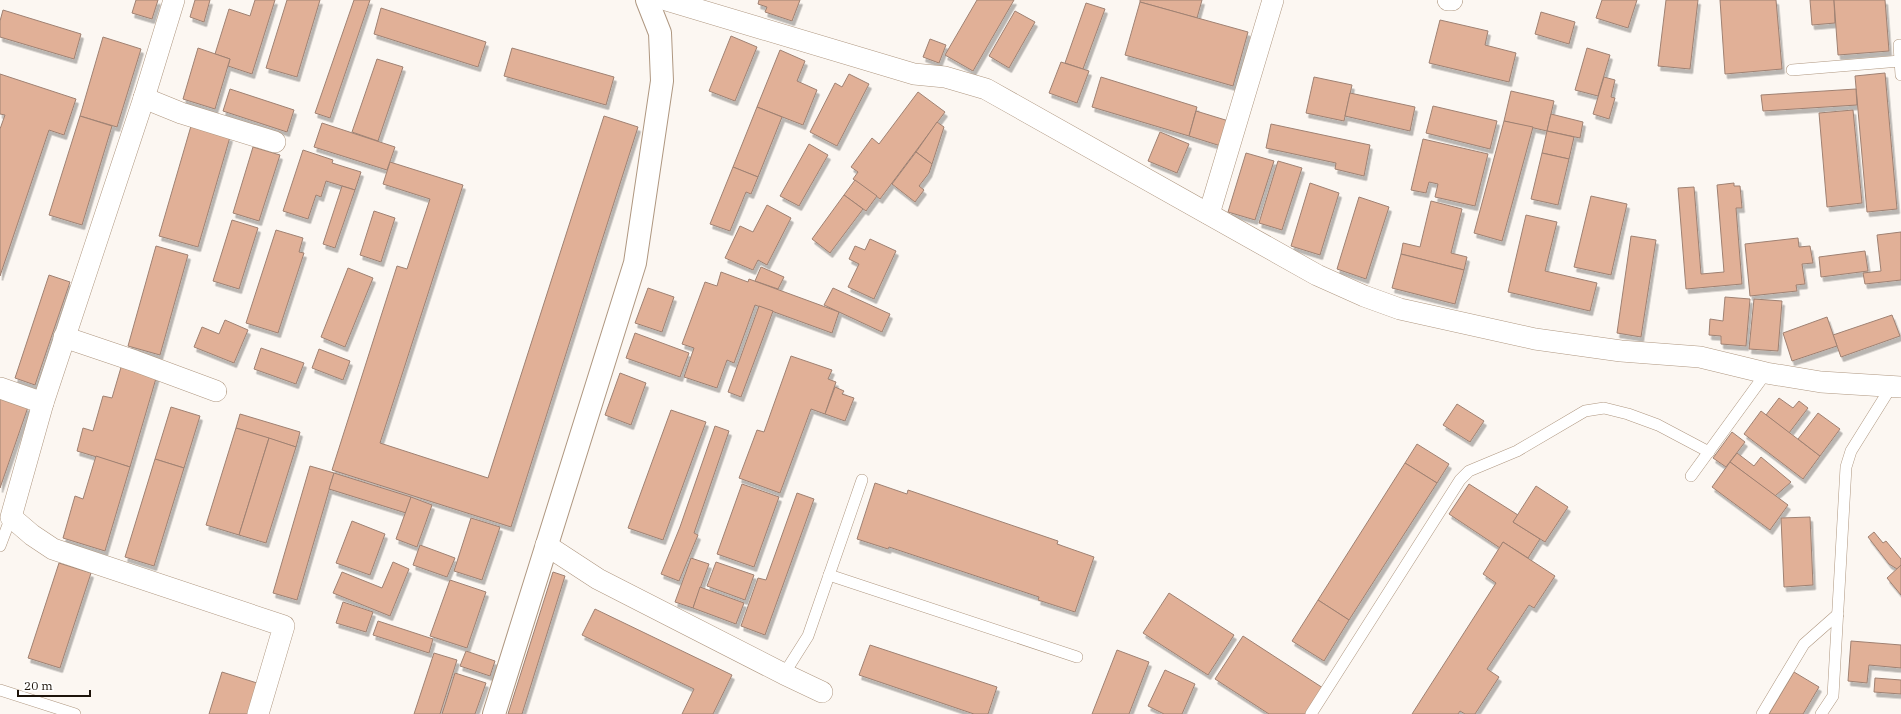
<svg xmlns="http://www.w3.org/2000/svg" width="1901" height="714" viewBox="0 0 1901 714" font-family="'IBM Plex Serif',serif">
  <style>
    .building { fill: #e1b097; stroke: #9f8172; filter: url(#shadow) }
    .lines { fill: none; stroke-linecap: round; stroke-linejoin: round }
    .lane-casing { stroke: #af9780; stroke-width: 12 }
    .street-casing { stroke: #af9780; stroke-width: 22 }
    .secondary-casing { stroke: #af9780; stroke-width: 24 }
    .lane { stroke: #fff; stroke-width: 11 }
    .street { stroke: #fff; stroke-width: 21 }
    .secondary { stroke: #fff; stroke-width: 22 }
  </style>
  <defs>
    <filter id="shadow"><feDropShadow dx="2.5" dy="4.5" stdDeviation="0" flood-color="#0004"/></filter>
  </defs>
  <rect width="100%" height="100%" fill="#fcf7f2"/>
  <g class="building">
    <polygon points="136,0 158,0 152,19 132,13"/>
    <polygon points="195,0 210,0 204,22 190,17"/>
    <polygon points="255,0 275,0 252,74 228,66 230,59 215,54 229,9 250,16"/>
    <polygon points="287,0 320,0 297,77 266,68"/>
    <polygon points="354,0 370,0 330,118 315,113"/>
    <polygon points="759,0 800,0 792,21 765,12 767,7 758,4"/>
    <polygon points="977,0 1014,0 973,71 945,55"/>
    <polygon points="1140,0 1202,0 1197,18 1140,2"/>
    <polygon points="1602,0 1637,0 1628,28 1596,18"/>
    <polygon points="1666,0 1698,0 1690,69 1658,66"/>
    <polygon points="1720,0 1776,0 1782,69 1725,74"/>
    <polygon points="1810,0 1834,0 1835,23 1812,25"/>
    <polygon points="1834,0 1885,0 1889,51 1838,55"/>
    <polygon points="1140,2 1248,32 1233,86 1125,55"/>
    <polygon points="1086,3 1105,9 1083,69 1065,63"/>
    <polygon points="381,8 486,42 478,67 374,34"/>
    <polygon points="3,10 81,34 74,59 0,37 0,21"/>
    <polygon points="1015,11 1035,22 1009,68 989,56"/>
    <polygon points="1541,12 1575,22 1569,44 1535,34"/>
    <polygon points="1440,20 1488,31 1485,45 1516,53 1509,82 1429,63"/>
    <polygon points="731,36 757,47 735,101 709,91"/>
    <polygon points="103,37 141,49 117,127 80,116"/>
    <polygon points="930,39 946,45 939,63 923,57"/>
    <polygon points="198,48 230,59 215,109 183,99"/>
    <polygon points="512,48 614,77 606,105 504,76"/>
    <polygon points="1587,48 1610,55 1598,96 1575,90"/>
    <polygon points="780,50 805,61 797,81 817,90 803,125 757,107"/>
    <polygon points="377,59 403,67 378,141 352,132"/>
    <polygon points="1061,62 1089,71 1077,103 1049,93"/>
    <polygon points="1885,73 1897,209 1867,212 1855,76"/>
    <polygon points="0,74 76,99 64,135 49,130 0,276 0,129 5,115 0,114"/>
    <polygon points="849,74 869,84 837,146 810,132 835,83 842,87"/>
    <polygon points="1101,77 1197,107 1189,136 1092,107"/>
    <polygon points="1314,77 1352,85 1344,121 1306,113"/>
    <polygon points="1604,77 1615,80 1611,97 1615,98 1609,119 1593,114"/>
    <polygon points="230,89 294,110 287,132 223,111"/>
    <polygon points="1856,89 1857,105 1763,111 1761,95"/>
    <polygon points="1511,91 1554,101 1547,131 1504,121"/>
    <polygon points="918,92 945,112 880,199 853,179 858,172 851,167 872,138 879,144"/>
    <polygon points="1350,93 1415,107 1410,131 1345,116"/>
    <polygon points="1433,106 1497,121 1490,149 1426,133"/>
    <polygon points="757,107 782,117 758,177 733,167"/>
    <polygon points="1853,110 1862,203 1827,207 1819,113"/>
    <polygon points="1196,111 1232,122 1224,147 1189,136"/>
    <polygon points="1551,114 1583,122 1580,138 1547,131"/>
    <polygon points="80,116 112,126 82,225 49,215"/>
    <polygon points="604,116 638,127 511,527 332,470 397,266 407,269 430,199 383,184 390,162 463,185 380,443 488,478"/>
    <polygon points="1504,121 1533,127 1502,241 1474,233"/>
    <polygon points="937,122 944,127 932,164 916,152"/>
    <polygon points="322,123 395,147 387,170 314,147"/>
    <polygon points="1271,124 1370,145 1364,176 1335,169 1336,163 1266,148"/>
    <polygon points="191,126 230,137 198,247 159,236"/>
    <polygon points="1547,131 1574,137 1569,159 1542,153"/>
    <polygon points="1160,132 1189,144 1177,173 1148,161"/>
    <polygon points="1423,139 1488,154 1475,206 1435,197 1438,184 1429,182 1426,193 1411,190"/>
    <polygon points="809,144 828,155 799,206 780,196"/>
    <polygon points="253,147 280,155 259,221 233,213"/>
    <polygon points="303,150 333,160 332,163 361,172 355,190 326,181 321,197 316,195 308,219 283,211"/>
    <polygon points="916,152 932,164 929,173 919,186 924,190 915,202 892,184"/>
    <polygon points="1246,153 1274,161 1255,220 1228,212"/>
    <polygon points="1542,153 1569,159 1558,205 1531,199"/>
    <polygon points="1278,161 1302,168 1282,230 1259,223"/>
    <polygon points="733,167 758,177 751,194 746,192 730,231 710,224"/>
    <polygon points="855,180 877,196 866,211 844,195"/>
    <polygon points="1310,183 1339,193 1320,255 1291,246"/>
    <polygon points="1734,183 1734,186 1740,186 1742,208 1736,208 1742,284 1686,289 1678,188 1694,187 1701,274 1724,272 1717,185"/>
    <polygon points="342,186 355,190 335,248 323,244"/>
    <polygon points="844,195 863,209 830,253 812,239"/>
    <polygon points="1591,196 1627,204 1611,275 1574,267"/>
    <polygon points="1359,197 1389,207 1366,279 1337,269"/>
    <polygon points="1431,201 1462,209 1451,253 1467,257 1464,270 1401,254 1403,243 1420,247"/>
    <polygon points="767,205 791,218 767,265 758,260 753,270 725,258 740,226 753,232"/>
    <polygon points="374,211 395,218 381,262 360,255"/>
    <polygon points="1526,215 1557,222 1545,271 1597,283 1590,311 1508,292"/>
    <polygon points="232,220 258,228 239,289 213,281"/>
    <polygon points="276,230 303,238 299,252 304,253 278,333 246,323"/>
    <polygon points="1901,232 1901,280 1865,284 1863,273 1881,271 1877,235"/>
    <polygon points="1631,236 1656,240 1641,337 1617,333"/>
    <polygon points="1798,238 1799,247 1810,246 1813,263 1802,264 1805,284 1796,285 1797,291 1750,296 1745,244"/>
    <polygon points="870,239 896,251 874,299 848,287 859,264 849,259 855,246 865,250"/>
    <polygon points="156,246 188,255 160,355 128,346"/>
    <polygon points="1865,251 1868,271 1821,277 1819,257"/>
    <polygon points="1401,254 1464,270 1455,304 1392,288"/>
    <polygon points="761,267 784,277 778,289 755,281"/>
    <polygon points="348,268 373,278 345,347 321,337"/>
    <polygon points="721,272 748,282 749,279 839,312 832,333 755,305 734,363 727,360 717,388 684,377 694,348 682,344 705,282 717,286"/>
    <polygon points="49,275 70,282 35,385 15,378"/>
    <polygon points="648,288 674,297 662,332 635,323"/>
    <polygon points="833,288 890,314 882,332 824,305"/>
    <polygon points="1725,297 1750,299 1746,346 1721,344 1721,336 1709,335 1710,319 1723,321"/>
    <polygon points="1754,299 1782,301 1778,351 1749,349"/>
    <polygon points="759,306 773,311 741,397 728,392"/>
    <polygon points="1892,315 1900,336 1841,357 1833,335"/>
    <polygon points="1827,317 1837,346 1792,361 1783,333"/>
    <polygon points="225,320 248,330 234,363 194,347 202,327 219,334"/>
    <polygon points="635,333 689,353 680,377 626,358"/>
    <polygon points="261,348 304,363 296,384 254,369"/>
    <polygon points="319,349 350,361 343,380 312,368"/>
    <polygon points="791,356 832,370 828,379 836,382 825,414 811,409 780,493 739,478 757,430 764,432"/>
    <polygon points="122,364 157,375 130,467 77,451 83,428 93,431 103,396 112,398"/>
    <polygon points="620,373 646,383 631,425 605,415"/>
    <polygon points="835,387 844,391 842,394 854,398 845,421 825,414"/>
    <polygon points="0,397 28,407 0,488"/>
    <polygon points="1779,398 1793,408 1799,401 1808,408 1789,433 1766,415"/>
    <polygon points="1457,404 1484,421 1470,442 1443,425"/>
    <polygon points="171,407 200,416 184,468 155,459"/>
    <polygon points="671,410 706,422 663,540 628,528"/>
    <polygon points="1761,411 1820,456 1803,479 1744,434"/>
    <polygon points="1818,413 1840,429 1820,456 1798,439"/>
    <polygon points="240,414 300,432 296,447 236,428"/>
    <polygon points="715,426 729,431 694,533 698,535 679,581 661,574 680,527"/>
    <polygon points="236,428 269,438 239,535 206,525"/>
    <polygon points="1732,432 1745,442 1726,467 1713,458"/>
    <polygon points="269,438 296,447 266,543 239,535"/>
    <polygon points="1417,444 1449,464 1437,483 1405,463"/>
    <polygon points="1737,453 1754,466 1761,457 1791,482 1775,496 1730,462"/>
    <polygon points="96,456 130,467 105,551 63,538 75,496 83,499"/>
    <polygon points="155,459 184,468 154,566 125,557"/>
    <polygon points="1730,462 1788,505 1770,530 1712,487"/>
    <polygon points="1405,463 1437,483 1349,620 1318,600"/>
    <polygon points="310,466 334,473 297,600 273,593"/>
    <polygon points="334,473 411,497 406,513 329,489"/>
    <polygon points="875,483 907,494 908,490 1058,541 1057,544 1094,557 1075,612 1038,600 1039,597 889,547 888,549 857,539"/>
    <polygon points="742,484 779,497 754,567 717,554"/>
    <polygon points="1469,484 1518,515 1513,522 1540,539 1528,558 1503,542 1500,548 1449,514"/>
    <polygon points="1536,486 1568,507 1545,542 1513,522"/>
    <polygon points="797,493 814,499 765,635 741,626 758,578 766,580"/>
    <polygon points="411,497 432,505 417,547 396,539"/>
    <polygon points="1810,517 1813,585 1784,587 1781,518"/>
    <polygon points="471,518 500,527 482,580 454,571"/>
    <polygon points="352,521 385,534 370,575 336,563"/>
    <polygon points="1874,532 1883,543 1886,541 1901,559 1901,565 1897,569 1889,564 1868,537"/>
    <polygon points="1503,542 1555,576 1534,608 1529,605 1487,669 1499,677 1475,714 1465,714 1460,711 1458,714 1412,714 1496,583 1483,574"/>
    <polygon points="420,545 455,558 447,577 413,565"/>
    <polygon points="691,558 709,564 693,608 675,602"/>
    <polygon points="393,562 409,569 390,616 333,593 342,572 382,588"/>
    <polygon points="716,562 754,575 745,600 707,586"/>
    <polygon points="59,563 91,573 60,668 28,658"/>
    <polygon points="1901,565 1901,595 1887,578"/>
    <polygon points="553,572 565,576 522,714 508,714"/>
    <polygon points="450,580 486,592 467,648 430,636"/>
    <polygon points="700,587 744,603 736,624 693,608"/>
    <polygon points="1169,593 1234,635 1208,675 1143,633"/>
    <polygon points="1318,600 1349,620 1324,661 1292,641"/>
    <polygon points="343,602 373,612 366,632 336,623"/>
    <polygon points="595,609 732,675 713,714 682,714 694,689 582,635"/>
    <polygon points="378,621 433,639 429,653 373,635"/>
    <polygon points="1243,636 1323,688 1307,714 1269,714 1215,679"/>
    <polygon points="1851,641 1901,645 1901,668 1869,665 1867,683 1848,681"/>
    <polygon points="870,645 997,687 988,714 974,714 859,675"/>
    <polygon points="1117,650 1149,662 1129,714 1092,714"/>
    <polygon points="466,651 495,661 490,676 460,666"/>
    <polygon points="434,653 457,660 440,714 414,714"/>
    <polygon points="1165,670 1195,684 1182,714 1164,714 1148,706"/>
    <polygon points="222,672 257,683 248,714 209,714"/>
    <polygon points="1794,672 1819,687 1803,714 1769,714"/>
    <polygon points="455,673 486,683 475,714 442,714"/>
    <polygon points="1875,678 1901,680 1901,694 1874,692"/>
  </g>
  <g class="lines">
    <defs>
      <g id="lane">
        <polyline points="1901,45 1899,45 1901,75"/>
        <polyline points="1792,70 1900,61"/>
        <polyline points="1691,476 1766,373"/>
        <polyline points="0,546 11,517"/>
        <polyline points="829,575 1077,657"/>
        <polyline points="784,674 808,636 862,480"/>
        <polyline points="0,690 75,714"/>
        <polyline points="1311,714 1460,480 1469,471 1517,451 1585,411 1604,408 1628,414 1658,425 1709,452"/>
        <polyline points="1762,714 1804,644 1838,614"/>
        <polyline points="1821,714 1833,696 1846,467 1851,451 1891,387"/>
      </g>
      <g id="street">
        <polyline points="174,0 144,98 43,403 11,517 32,535 53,549 284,626 258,714"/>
        <polyline points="666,0 914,74 945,77 986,89 1317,275 1364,296 1400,309 1535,339 1621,351 1700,357 1766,373 1821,382 1901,387"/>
        <polyline points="1448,0 1452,0"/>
        <polyline points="144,98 181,113 275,142"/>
        <polyline points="1209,214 1273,0"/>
        <polyline points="64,337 135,361 216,391"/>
        <polyline points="0,388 43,403"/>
        <polyline points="546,545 598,579 784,674 822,692"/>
      </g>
      <polyline id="secondary" points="494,714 635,263 662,81 660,33 647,0"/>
    </defs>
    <use href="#lane" class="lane-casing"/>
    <use href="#street" class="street-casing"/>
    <use href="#secondary" class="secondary-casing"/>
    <use href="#lane" class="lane"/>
    <use href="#street" class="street"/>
    <use href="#secondary" class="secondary"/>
  </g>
  <path d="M18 690v6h72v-6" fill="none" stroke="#1d140b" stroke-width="2"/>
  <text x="24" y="690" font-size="12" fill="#1d140b" stroke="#ffffff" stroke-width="3" paint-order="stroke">20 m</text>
</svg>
